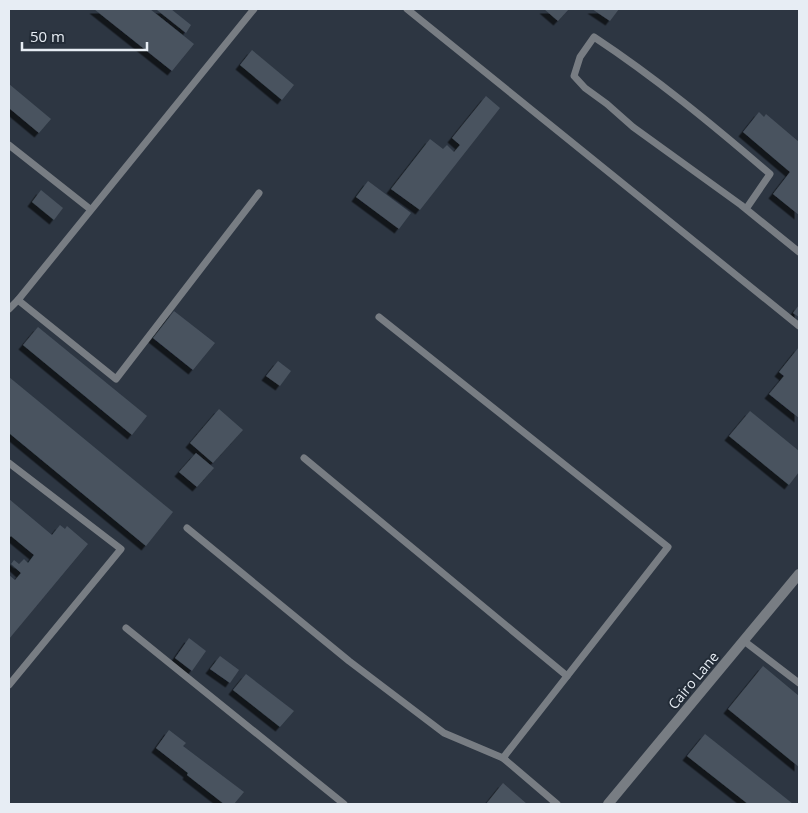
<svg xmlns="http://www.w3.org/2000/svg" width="808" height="813" viewBox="0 0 808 813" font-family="'Open Sans',sans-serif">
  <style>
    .building { fill: #49535f; filter: url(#shadow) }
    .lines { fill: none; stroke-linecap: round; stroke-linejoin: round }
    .lane { stroke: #787d83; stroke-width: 7 }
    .street { stroke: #787d83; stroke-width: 10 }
    .labels { text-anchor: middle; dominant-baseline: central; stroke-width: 4; stroke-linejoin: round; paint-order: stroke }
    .street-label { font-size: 14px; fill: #e7edf4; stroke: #232c37 }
  </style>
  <defs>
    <filter id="shadow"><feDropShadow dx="-4.5" dy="4.5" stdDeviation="0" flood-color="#0009"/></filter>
  </defs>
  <rect width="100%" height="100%" fill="#2d3642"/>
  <g class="building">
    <polygon points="94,9 150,9 194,44 172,71"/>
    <polygon points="158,9 171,9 191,25 186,33 157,10"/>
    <polygon points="544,9 569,9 558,21"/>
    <polygon points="592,9 619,9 610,21"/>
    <polygon points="252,50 294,85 282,100 240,65"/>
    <polygon points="9,84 51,119 39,133 9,108"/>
    <polygon points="486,96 500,108 420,210 391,189 430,139 443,149 447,145 454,152 460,145 452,138"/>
    <polygon points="759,112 764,117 766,114 799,142 799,215 773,194 790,172 743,132"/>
    <polygon points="368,181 411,213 399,229 356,197"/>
    <polygon points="41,190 63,208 54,220 32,202"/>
    <polygon points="799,305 799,317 793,313"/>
    <polygon points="174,311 215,343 193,370 153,338"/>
    <polygon points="38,327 147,416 132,435 23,345"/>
    <polygon points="799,347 799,418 769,394 784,376 779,372"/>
    <polygon points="278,361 291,371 280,386 266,376"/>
    <polygon points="9,377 173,512 146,546 9,433"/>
    <polygon points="219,409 243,430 213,463 190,443"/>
    <polygon points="750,411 799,451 799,472 789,485 729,436"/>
    <polygon points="196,453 214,468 197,487 179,472"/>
    <polygon points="9,499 52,535 60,525 65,529 67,526 88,544 9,639 9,575 15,580 21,573 11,564 14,560 19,564 24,559 28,563 34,555 11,536 9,538"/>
    <polygon points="189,638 206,651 192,671 175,658"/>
    <polygon points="220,656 239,670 230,683 210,669"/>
    <polygon points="763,666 799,696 799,767 728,709"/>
    <polygon points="246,674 294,711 280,727 233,690"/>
    <polygon points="169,730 186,743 183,746 244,792 234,804 224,804 187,775 188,773 156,748"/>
    <polygon points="705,734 793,804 748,804 687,756"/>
    <polygon points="503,783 527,804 486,804"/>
  </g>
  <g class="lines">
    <g class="lane">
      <polyline points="254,9 18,300 116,379 259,193"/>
      <polyline points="407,9 799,326"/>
      <polyline points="9,145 90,209"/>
      <path d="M746,209L770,174C713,125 656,78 594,37L580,57L574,76L585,88L607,104L633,127L741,205L799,252"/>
      <polyline points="9,309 18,300"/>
      <polyline points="379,317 668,547 503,758 557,804"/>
      <polyline points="304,458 567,676"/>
      <polyline points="9,463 121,549 9,685"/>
      <polyline points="187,528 349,661 444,733 503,758"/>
      <polyline points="126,628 344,804"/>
      <polyline points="744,641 799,683"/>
    </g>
    <polyline class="street" points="608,804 799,574"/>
  </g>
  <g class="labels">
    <g class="street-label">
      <text transform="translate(693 680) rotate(-50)">Cairo Lane</text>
    </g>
  </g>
  <rect width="808" height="813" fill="none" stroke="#e7edf4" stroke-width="20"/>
  <path d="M22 42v8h125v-8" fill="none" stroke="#e7edf4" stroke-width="2.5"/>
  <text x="30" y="42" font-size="15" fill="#e7edf4" stroke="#232c37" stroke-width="4" paint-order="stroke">50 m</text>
</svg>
